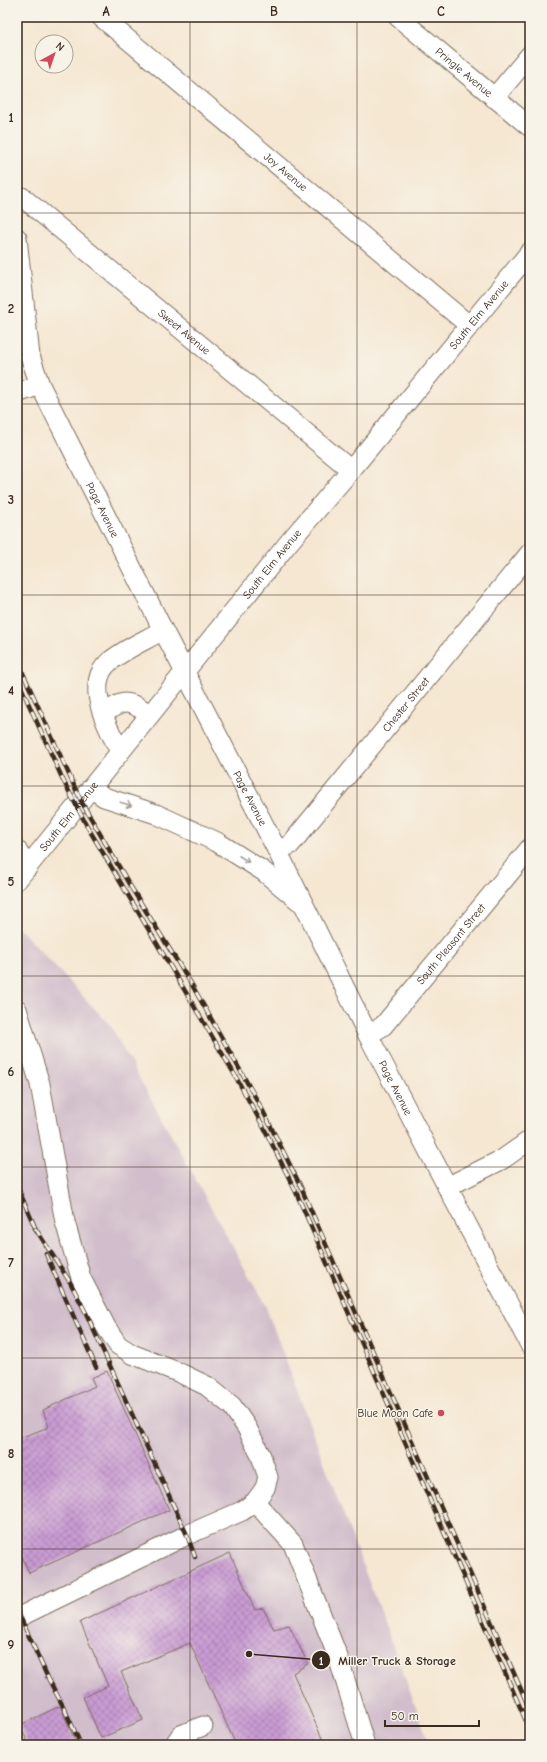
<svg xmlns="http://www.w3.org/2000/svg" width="547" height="1762" viewBox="0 0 547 1762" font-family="'Comic Neue',sans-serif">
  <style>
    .industrial { fill: #d1bdcb }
    .building { fill: url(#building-cross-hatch) }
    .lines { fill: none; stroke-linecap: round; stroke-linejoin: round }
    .minor-casing { stroke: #7c6c5d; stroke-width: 21 }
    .minor { stroke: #fff; stroke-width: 19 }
    .rail-casing { stroke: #3b2a1e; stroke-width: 4.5 }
    .rail { stroke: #f7f3e8; stroke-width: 3; stroke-dasharray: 9; stroke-linecap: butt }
    .oneway { stroke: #a79f9a }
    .grid { fill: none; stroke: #3b2a1e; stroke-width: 1; stroke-opacity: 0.55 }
    .poi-dot { fill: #d1495b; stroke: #f7f3e8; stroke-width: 1.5 }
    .labels { text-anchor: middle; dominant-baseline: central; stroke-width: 3; stroke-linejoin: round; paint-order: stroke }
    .street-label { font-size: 11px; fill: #3b2a1e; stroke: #f7f3e8 }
    .poi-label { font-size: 11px; fill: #3b2a1e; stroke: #f7f3e8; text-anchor: end }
    .leader { fill: none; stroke: #3b2a1e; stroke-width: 1.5 }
    .callout-dot { fill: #3b2a1e; stroke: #f7f3e8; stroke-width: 1.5 }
    .mark-label { font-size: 12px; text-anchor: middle; font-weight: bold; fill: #fff }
    .callout-label { font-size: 12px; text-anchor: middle; font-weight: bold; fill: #3b2a1e; stroke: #f7f3e8; stroke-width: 3; stroke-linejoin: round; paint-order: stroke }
    .neatline { fill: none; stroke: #3b2a1e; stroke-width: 1.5 }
    .grid-label { font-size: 13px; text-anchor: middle; font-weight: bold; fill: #3b2a1e }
  </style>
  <defs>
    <pattern id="building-cross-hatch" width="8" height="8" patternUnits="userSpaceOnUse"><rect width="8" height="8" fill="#c99bd3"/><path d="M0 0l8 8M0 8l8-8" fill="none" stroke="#a47fab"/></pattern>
  </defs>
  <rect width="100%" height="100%" fill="#f7f3e8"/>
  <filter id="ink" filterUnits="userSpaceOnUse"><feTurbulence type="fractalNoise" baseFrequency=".025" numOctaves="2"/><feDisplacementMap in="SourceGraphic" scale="8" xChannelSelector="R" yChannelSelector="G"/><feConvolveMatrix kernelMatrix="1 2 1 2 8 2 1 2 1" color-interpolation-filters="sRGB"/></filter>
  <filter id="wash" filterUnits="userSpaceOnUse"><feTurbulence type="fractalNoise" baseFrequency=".012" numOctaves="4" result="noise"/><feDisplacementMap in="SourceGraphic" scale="16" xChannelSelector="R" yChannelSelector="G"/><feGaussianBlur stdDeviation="0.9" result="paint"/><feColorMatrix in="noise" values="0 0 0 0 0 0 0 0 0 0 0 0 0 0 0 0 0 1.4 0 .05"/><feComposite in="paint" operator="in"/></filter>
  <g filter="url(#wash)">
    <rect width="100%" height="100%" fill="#f5e7d2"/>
    <polygon class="industrial" points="17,926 110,1025 265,1305 430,1745 17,1745"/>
    <g id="blocks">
      <g class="building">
        <polygon points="107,1371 169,1510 29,1573 17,1545 17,1439 49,1427 43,1410 95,1386 91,1378"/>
        <polygon points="230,1553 255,1610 263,1608 274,1629 289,1625 308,1664 293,1673 325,1745 236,1745 190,1643 121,1672 143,1720 101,1738 83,1697 108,1686 80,1622"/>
        <polygon points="60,1706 77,1745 29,1745 20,1725"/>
      </g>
    </g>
  </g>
  <g filter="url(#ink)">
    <use href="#blocks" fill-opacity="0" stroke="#7c6c5d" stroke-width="1"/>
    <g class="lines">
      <defs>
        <g id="minor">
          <path id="s1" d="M101,17L470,326"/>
          <path id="s2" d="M398,17L530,127"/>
          <polyline points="494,98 530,55"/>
          <path id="s3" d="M17,196L22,197L351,470"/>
          <path id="s4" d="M17,238L30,356L40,385L163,630L277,850L368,1035L530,1345"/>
          <polyline points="17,393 40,385"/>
          <path d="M103,714C125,699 127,700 150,714"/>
          <path d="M120,751C108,729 84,685 108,663C122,650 146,640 163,630"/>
          <polyline points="91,788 104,797 156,814 217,842 263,871 299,901"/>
          <polyline points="17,850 27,868"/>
          <path id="s5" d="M277,850L290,845L530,553"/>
          <path id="s6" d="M17,880L290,541L351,470L530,252"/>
          <polyline points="17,1009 40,1084 65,1222 81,1278 106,1327 118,1345 132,1354 180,1373 207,1386 232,1406 247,1428 261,1456 268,1477 265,1488 255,1502 242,1511 187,1535 17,1618"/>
          <path id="s7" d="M368,1035L383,1026L530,848"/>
          <polyline points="447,1187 503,1159 530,1140"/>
          <polyline points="255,1502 293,1544 338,1657 365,1745"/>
          <polyline points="174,1745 181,1735 203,1726"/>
        </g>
      </defs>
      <use href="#minor" class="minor-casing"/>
      <use href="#minor" class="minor"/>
      <defs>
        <g id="rail">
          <polyline points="17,660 81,801 129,884 192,985 262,1109 299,1183 530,1710"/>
          <polyline points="17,678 63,780 87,826 232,1070 264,1128 296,1192 530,1730"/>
          <polyline points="17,1186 37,1232"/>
          <polyline points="35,1228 70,1282 86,1313 187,1535 195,1557"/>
          <polyline points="46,1254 96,1367"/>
          <polyline points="17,1610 48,1678 63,1706 81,1745"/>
        </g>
      </defs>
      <use href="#rail" class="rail-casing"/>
      <use href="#rail" class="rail"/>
    </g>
    <defs><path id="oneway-shaft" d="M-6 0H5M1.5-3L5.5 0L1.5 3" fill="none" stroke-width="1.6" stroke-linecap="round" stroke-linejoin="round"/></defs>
    <g class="oneway">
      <use href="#oneway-shaft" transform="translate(126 804) rotate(18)"/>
      <use href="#oneway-shaft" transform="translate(244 859) rotate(33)"/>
    </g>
  </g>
  <path class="grid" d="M190,17V1745M357,17V1745M17,213H530M17,404H530M17,595H530M17,786H530M17,976H530M17,1167H530M17,1358H530M17,1549H530"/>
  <circle class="poi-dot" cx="441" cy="1413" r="4"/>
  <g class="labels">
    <g class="street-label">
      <text stroke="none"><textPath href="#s2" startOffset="86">Pringle Avenue</textPath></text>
      <text stroke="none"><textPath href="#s1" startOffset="241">Joy Avenue</textPath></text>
      <text stroke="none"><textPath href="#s6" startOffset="730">South Elm Avenue</textPath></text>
      <text stroke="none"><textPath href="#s3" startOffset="216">Sweet Avenue</textPath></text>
      <text stroke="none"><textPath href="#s4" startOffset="289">Page Avenue</textPath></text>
      <text stroke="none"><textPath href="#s6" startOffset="406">South Elm Avenue</textPath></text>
      <text stroke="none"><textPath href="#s5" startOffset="196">Chester Street</textPath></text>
      <text stroke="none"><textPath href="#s4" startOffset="613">Page Avenue</textPath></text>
      <text stroke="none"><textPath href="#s6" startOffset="82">South Elm Avenue</textPath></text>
      <text stroke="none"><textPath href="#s7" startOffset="124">South Pleasant Street</textPath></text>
      <text stroke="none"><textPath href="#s4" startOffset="937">Page Avenue</textPath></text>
    </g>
    <g class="poi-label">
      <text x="433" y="1413">Blue Moon Cafe</text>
    </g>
  </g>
  <path class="leader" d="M249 1654L321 1660"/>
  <g class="callout-dot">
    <circle cx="249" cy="1654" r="4"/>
    <circle cx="321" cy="1660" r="10"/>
  </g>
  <g class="mark-label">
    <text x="321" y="1665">1</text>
  </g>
  <g class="callout-label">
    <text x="397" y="1665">Miller Truck &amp; Storage</text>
  </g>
  <rect width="547" height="1762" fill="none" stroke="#f7f3e8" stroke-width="44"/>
  <g transform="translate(54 54) rotate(40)"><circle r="19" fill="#f7f3e8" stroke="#aca397"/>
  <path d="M0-3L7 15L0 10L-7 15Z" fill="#d1495b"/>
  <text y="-6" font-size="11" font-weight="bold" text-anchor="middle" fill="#3b2a1e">N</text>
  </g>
  <path d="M385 1720v6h94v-6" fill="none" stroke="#3b2a1e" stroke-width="2"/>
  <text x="391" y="1720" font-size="12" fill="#3b2a1e" stroke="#f7f3e8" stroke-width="3" paint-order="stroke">50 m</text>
  <rect x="22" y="22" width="503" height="1718" class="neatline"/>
  <g class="grid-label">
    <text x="106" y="16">A</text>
    <text x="274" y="16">B</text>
    <text x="441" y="16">C</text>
    <text x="11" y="122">1</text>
    <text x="11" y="313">2</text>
    <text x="11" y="504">3</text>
    <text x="11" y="695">4</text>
    <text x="11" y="886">5</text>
    <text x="11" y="1076">6</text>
    <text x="11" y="1267">7</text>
    <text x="11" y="1458">8</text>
    <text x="11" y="1649">9</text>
  </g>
</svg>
